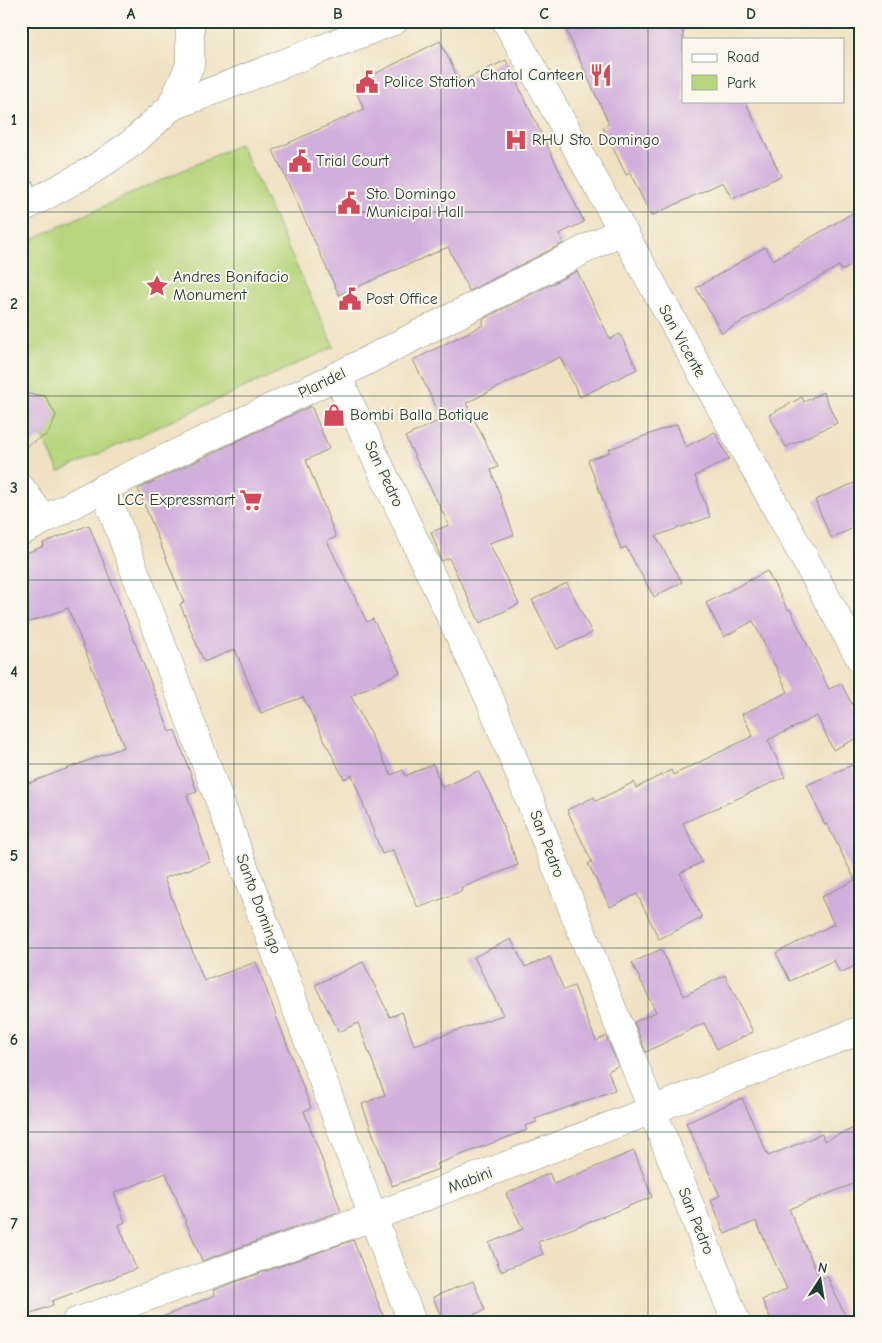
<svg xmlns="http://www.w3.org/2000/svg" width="882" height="1343" viewBox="0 0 882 1343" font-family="'Comic Neue',sans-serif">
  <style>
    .green { fill: #b6d57c; stroke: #6a8958 }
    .building { fill: #d1afdc }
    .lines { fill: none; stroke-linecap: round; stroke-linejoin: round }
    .service-casing { stroke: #888f7c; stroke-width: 22 }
    .minor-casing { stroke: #888f7c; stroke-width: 29 }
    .secondary-casing { stroke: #888f7c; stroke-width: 29 }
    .service { stroke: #fff; stroke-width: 20 }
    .minor { stroke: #fff; stroke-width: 28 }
    .secondary { stroke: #fff; stroke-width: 28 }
    .grid { fill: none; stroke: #1f3d34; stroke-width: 1; stroke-opacity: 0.55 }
    .labels { text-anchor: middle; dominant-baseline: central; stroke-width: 4; stroke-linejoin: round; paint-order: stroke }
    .poi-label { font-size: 16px; fill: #1f3d34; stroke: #fbf7ec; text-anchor: start }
    .street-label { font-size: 16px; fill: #1f3d34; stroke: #fbf7ec }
    .neatline { fill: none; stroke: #1f3d34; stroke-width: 2 }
    .grid-label { font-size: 16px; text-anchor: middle; font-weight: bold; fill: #1f3d34 }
  </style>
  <rect width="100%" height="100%" fill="#fbf7ec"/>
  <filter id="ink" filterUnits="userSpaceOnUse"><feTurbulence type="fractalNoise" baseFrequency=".02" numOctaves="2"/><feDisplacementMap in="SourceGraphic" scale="10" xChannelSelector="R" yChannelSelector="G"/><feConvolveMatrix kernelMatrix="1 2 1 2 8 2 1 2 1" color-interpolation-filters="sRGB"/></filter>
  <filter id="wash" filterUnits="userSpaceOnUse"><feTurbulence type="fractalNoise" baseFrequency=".0096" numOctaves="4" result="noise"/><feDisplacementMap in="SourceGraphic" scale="20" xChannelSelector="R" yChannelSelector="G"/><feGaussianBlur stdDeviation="1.12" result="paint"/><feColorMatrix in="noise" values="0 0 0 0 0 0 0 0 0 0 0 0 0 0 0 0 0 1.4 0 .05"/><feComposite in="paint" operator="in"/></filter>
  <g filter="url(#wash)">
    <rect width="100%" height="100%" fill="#f0e1c3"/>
    <polygon class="green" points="240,144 334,347 59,472 21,390 21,244"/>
    <g id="blocks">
      <g class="building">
        <polygon points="562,21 683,21 683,101 745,101 781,176 732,199 723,182 651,216 630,173 626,175 603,127 609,124"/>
        <polygon points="440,41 460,82 506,60 584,222 559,234 564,243 469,291 448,247 339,295 273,150 364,109 353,85"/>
        <polygon points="861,208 861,260 842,271 839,266 722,333 696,288 765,247 773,260"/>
        <polygon points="577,271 610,339 620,334 637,369 580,397 560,357 466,403 498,467 491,470 514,535 489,543 519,604 480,623 449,558 442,561 431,532 449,525 405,437 442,419 413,360 483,325 483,319"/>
        <polygon points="823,392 837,423 786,447 769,415 802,397 804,402"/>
        <polygon points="21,393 45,396 56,415 48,434 21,449"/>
        <polygon points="311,406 329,449 306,460 336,537 327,541 367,622 373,619 400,672 351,696 391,775 403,770 405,776 433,764 442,788 478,771 491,796 518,865 461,888 462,891 418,908 393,850 382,854 352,775 344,779 303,697 261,713 235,649 204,662 180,604 184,602 138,489"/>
        <polygon points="677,424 685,447 715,432 729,459 695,476 710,517 656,536 682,582 654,597 626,547 621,549 588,460 610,452 609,449"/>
        <polygon points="861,480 861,525 831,538 815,500"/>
        <polygon points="89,525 170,732 175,730 197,792 187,795 210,862 164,878 204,981 256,962 311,1108 304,1111 341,1211 202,1261 166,1173 114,1193 125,1222 119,1225 136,1269 52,1301 53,1305 21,1317 21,786 124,747 68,608 21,625 21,555 44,546 43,543"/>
        <polygon points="767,571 788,610 790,609 829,689 841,683 861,722 861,736 833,750 817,716 768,740 785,777 683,823 702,862 680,873 702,918 659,939 637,894 610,907 588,864 592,862 567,810 594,797 596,801 634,782 636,788 671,770 673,775 753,736 742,714 788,692 753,621 724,637 706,603"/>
        <polygon points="567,583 592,633 557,649 532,600"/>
        <polygon points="852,765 861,785 861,977 855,966 840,973 834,960 790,981 776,953 834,924 821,897 855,880 827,824 825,825 807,785"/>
        <polygon points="511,939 525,967 550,957 564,990 574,986 596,1041 606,1036 618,1066 608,1071 615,1090 535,1119 537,1122 525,1126 527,1130 437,1164 439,1169 392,1186 362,1104 385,1095 358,1023 339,1032 315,985 363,962 390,1017 402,1012 414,1045 503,1015 474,957"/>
        <polygon points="661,949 684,996 725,975 753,1032 717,1049 704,1023 646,1052 634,1022 656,1012 632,963"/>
        <polygon points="742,1098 768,1156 822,1134 824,1141 861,1125 861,1181 789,1209 820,1279 827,1276 848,1322 772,1322 762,1300 787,1289 756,1221 725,1234 711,1200 720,1196 686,1123"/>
        <polygon points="634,1151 652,1197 538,1242 543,1254 501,1271 489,1243 523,1229 506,1194 549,1173 554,1184"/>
        <polygon points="353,1240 386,1322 151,1322 215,1295 213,1290"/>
        <polygon points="473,1281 485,1310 456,1322 443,1322 433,1297"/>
      </g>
    </g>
  </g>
  <g filter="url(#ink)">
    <use href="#blocks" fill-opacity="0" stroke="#888f7c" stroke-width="1"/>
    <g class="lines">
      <defs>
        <polyline id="service" points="21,182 31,204"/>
        <g id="minor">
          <polyline points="337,376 491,702 736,1322"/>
          <polyline points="21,488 44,520"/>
          <polyline points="104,488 412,1322"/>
          <polyline points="21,532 104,488 337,376 621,231"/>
          <polyline points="76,1322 375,1216 861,1030"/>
        </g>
        <g id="secondary">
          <polyline points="506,21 861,660"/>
          <polyline points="171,107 394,21"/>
          <polyline points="21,209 91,171 132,143 171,107 190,65 190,21"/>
        </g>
      </defs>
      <use href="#service" class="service-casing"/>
      <use href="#minor" class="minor-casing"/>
      <use href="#secondary" class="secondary-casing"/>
      <use href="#service" class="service"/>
      <use href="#minor" class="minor"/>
      <use href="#secondary" class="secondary"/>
    </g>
  </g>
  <path class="grid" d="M234,21V1322M441,21V1322M648,21V1322M21,212H861M21,396H861M21,580H861M21,764H861M21,948H861M21,1132H861"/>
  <defs>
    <symbol id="restaurant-bare" viewBox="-9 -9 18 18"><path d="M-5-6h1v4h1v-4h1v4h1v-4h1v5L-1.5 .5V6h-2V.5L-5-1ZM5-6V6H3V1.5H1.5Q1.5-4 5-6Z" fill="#d1495b" stroke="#fbf7ec" stroke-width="2.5" paint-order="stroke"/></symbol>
    <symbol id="civic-bare" viewBox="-9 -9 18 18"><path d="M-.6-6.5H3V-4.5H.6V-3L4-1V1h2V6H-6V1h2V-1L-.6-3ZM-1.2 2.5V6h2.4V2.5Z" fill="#d1495b" stroke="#fbf7ec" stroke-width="2.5" paint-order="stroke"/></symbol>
    <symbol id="hospital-bare" viewBox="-9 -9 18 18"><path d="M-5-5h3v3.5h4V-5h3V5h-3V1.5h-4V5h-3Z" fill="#d1495b" stroke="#fbf7ec" stroke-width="2.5" paint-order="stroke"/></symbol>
    <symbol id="sight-bare" viewBox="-9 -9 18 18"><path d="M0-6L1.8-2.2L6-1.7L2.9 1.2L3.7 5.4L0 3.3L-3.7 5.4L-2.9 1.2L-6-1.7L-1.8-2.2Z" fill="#d1495b" stroke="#fbf7ec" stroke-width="2.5" paint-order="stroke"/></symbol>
    <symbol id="shop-bare" viewBox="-9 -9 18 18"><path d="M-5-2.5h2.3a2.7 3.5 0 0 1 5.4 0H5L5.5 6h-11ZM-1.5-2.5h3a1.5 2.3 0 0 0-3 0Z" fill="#d1495b" stroke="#fbf7ec" stroke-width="2.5" paint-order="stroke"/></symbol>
    <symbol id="supermarket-bare" viewBox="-9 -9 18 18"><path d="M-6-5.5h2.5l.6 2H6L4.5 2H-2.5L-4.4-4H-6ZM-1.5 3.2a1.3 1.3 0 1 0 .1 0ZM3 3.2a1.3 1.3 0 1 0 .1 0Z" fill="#d1495b" stroke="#fbf7ec" stroke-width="2.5" paint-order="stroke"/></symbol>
  </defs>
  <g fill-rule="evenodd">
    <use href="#restaurant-bare" x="585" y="59" width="32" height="32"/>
    <use href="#civic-bare" x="351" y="66" width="32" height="32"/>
    <use href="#hospital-bare" x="500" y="124" width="32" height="32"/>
    <use href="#civic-bare" x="284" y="145" width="32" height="32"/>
    <use href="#civic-bare" x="333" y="187" width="32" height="32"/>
    <use href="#sight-bare" x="141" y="270" width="32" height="32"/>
    <use href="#civic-bare" x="334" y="283" width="32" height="32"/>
    <use href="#shop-bare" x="318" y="399" width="32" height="32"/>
    <use href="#supermarket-bare" x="235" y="484" width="32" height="32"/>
  </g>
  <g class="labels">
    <g class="poi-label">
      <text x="584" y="75" text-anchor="end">Chatol Canteen</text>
      <text x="384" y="82">Police Station</text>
      <text x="532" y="140">RHU Sto. Domingo</text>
      <text x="316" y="161">Trial Court</text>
      <text x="366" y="194">Sto. Domingo<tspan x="366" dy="18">Municipal Hall</tspan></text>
      <text x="173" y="277">Andres Bonifacio<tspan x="173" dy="18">Monument</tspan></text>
      <text x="366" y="299">Post Office</text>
      <text x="350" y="415">Bombi Balla Botique</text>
      <text x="235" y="500" text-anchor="end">LCC Expressmart</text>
    </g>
    <g class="street-label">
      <text transform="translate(682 341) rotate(61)">San Vicente</text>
      <text transform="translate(322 383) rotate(-26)">Plaridel</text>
      <text transform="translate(384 474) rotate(65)">San Pedro</text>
      <text transform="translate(547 844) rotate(69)">San Pedro</text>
      <text transform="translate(259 904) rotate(70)">Santo Domingo</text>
      <text transform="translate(470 1180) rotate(-21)">Mabini</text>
      <text transform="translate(696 1221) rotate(68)">San Pedro</text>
    </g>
  </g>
  <rect width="882" height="1343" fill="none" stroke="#fbf7ec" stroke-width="55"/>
  <rect x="682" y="38" width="162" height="65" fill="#fbf7ec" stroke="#a3ada2"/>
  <rect x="692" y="54" width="25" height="8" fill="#ffffff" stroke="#a3ada2"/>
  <text x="727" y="62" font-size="15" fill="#1f3d34">Road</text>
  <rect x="692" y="75" width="25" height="15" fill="#b6d57c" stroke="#a3ada2"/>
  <text x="727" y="88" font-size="15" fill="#1f3d34">Park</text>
  <g transform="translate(820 1280) rotate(12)" stroke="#fbf7ec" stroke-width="4" paint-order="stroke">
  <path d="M0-4L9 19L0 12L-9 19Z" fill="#1f3d34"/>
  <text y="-8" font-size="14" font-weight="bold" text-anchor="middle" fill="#1f3d34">N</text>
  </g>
  <rect x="28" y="28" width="826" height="1288" class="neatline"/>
  <g class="grid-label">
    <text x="131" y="19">A</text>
    <text x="338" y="19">B</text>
    <text x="544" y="19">C</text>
    <text x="751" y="19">D</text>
    <text x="14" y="125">1</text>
    <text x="14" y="309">2</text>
    <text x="14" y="493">3</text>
    <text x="14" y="677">4</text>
    <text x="14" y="861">5</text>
    <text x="14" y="1045">6</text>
    <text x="14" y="1229">7</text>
  </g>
</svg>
